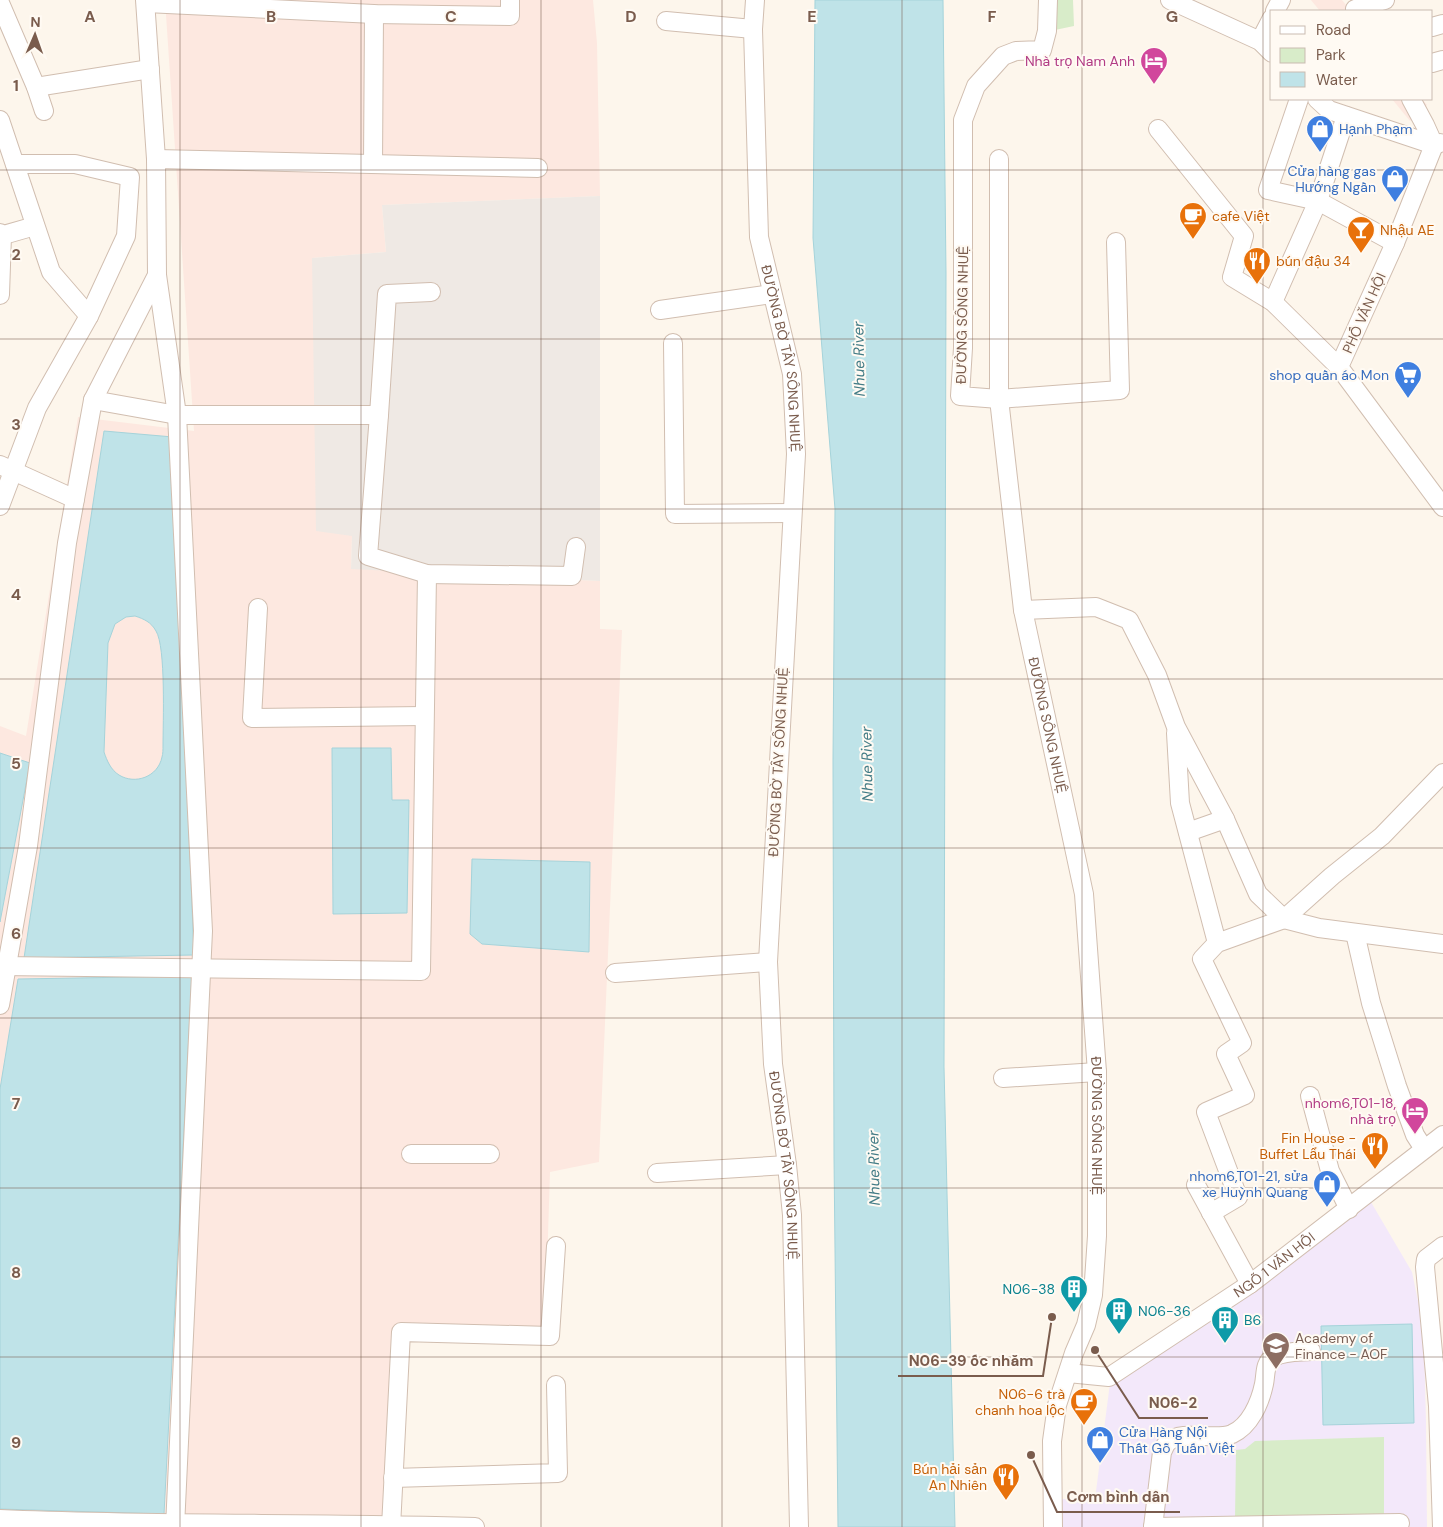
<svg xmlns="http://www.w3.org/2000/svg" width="1443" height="1527" viewBox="0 0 1443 1527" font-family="'DM Sans',sans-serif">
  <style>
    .commercial { fill: #fde8e0 }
    .industrial { fill: #efe9e4 }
    .education { fill: #f3e8fa }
    .green { fill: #d8ecc9 }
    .water { fill: #bfe3e8; stroke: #a5d3da; fill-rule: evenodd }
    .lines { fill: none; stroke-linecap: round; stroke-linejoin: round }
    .minor-casing { stroke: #d1beb0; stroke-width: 20 }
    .minor { stroke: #fff; stroke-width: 18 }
    .grid { fill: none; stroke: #7a5c4d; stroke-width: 1; stroke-opacity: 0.55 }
    .labels { text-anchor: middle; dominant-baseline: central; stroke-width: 4; stroke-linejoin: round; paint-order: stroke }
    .hotel-label { font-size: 14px; fill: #b23c85; stroke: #fffaf3; text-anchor: end }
    .shop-label { font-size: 14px; fill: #366cbe; stroke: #fffaf3; text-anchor: end }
    .food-label { font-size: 14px; fill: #c56008; stroke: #fffaf3; text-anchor: start }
    .street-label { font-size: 14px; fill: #7a5c4d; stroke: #fffaf3 }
    .culture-label { font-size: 14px; fill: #0d838f; stroke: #fffaf3; text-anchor: start }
    .education-label { font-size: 14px; fill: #785e54; stroke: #fffaf3; text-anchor: start }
    .water-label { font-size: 15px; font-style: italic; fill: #437c86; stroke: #fffaf3 }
    .grid-label { font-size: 16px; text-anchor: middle; font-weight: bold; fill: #7a5c4d; stroke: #fffaf3; stroke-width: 4; stroke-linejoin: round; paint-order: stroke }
    .leader { fill: none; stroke: #7a5c4d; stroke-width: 2 }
    .callout-dot { fill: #7a5c4d; stroke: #fffaf3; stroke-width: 2 }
    .callout-label { font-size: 15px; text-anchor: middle; font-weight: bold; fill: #7a5c4d; stroke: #fffaf3; stroke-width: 4; stroke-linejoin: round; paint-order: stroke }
  </style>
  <rect width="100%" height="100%" fill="#fdf6ec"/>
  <g class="commercial">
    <polygon points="165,0 593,0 597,43 600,196 382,205 386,252 312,258 352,536 351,568 600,581 600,629 622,630 599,1162 550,1172 545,1331 396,1324 384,1527 0,1527 0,726 26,736 78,417 194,431"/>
    <polygon points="1311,0 1342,0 1351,11 1320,11"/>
    <polygon points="1392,99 1422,99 1427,105 1410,121"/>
  </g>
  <polygon class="industrial" points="600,196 600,581 351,569 352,536 316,531 312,258 386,252 382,205"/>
  <polygon class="education" points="1368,1197 1412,1272 1426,1340 1424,1344 1426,1422 1427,1527 1059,1527 1059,1499 1095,1499 1110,1383"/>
  <g class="green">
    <polygon points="1052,0 1073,0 1074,26 1050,31"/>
    <polygon points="1384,1437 1384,1516 1235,1518 1236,1450 1245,1449 1255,1441"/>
  </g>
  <g class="water">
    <polygon points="815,0 943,0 946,273 944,1067 955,1527 838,1527 834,1157 833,759 835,509 813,238"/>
    <path d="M104,431L173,437L194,955L24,958ZM135,616C144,619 151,622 156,631C166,647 163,723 163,746C163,749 163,754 162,757C158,777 135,785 119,775C111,770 107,761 104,752L108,643L115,624L126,617Z"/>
    <polygon points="332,748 391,748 392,800 409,800 407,913 333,914"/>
    <polygon points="0,753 30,763 0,922"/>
    <polygon points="472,859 590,862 589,952 482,944 470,934"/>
    <polygon points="192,976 164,1514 0,1509 0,1089 18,979"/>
    <polygon points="1412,1324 1414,1423 1323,1425 1321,1326"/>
  </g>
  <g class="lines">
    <defs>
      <g id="minor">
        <polyline points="145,0 156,159 157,275 177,415 203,931 175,1527"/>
        <path id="s1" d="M755,0L753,29L759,237L792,374L796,454L768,962L773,1064L787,1165L792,1215L799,1527"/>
        <polyline points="1048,0 1047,31 1042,50 1016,51 1003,56 976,86 963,120 963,348 960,396 999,399 1120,390 1116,242"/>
        <polyline points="1170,0 1260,41 1272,53"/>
        <polyline points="0,3 36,87 44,111"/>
        <polyline points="146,3 374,14 510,16 510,0"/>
        <polyline points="1355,9 1385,0"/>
        <polyline points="1275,11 1281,0"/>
        <polyline points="666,21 753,29"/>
        <polyline points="1432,27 1443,24"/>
        <polyline points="1260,41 1272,18"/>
        <polyline points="1432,63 1443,60"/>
        <polyline points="36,87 150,69"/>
        <polyline points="1299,99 1268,190 1318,201 1395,243"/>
        <polyline points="1317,99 1329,110 1434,145 1440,143"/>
        <polyline points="1411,99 1425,125 1434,145 1395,243 1339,367 1443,507"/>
        <polyline points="0,120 51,272 89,316"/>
        <polyline points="1158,129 1244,236 1232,277 1273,302 1339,367"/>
        <polyline points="156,159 538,168"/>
        <path id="s2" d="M999,159V399L1023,610L1084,894L1097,1072V1236L1093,1295L1086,1325L1074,1353L1057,1405L1052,1441L1053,1527"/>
        <polyline points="373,164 374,14"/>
        <polyline points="0,233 2,235 0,295"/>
        <polyline points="0,236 35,226"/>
        <polyline points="1273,302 1318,201 1346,116"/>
        <polyline points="660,310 772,294"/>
        <polyline points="673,343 675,514 791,513"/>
        <polyline points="93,400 177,415 379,415 387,294 431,292"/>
        <polyline points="379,415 368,556 427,574 572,576 576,547"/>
        <polyline points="0,465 75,499"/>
        <polyline points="0,506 37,408 89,316 126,236 130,177 75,164 15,164"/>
        <polyline points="258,608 252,718 424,716"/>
        <polyline points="1023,610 1096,607 1129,620 1157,675 1176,727 1225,819 1258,894 1284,919 1319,928 1443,944"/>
        <polyline points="1176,733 1180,803 1217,943"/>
        <polyline points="1188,832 1225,819"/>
        <polyline points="1355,933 1371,1003 1397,1086 1415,1135 1424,1149"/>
        <polyline points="0,966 421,971 427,574"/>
        <polyline points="615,973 768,962"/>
        <polyline points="0,1005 28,846 67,543 93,400 157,275"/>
        <polyline points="1003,1078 1097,1072"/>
        <polyline points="1310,1096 1330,1171 1349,1209"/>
        <polyline points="411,1154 490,1154"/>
        <polyline points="657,1173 787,1165"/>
        <polyline points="1196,1185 1250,1284"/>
        <polyline points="1211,1213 1238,1197 1206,1112 1245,1095 1226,1054 1242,1043 1202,959 1217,943 1284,919 1332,876 1382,836 1443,773"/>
        <path id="s3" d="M1068,1373L1109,1377L1250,1284L1443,1135"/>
        <polyline points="393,1478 558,1473 556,1385"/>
        <path d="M0,1519C158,1526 317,1522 475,1527"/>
        <polyline points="391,1527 401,1332 550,1336 556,1246"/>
        <path d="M1153,1527L1162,1452C1164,1449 1165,1444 1168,1442C1182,1429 1215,1441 1232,1434C1250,1426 1260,1403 1264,1384C1266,1375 1264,1362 1274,1357C1284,1351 1300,1352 1311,1351"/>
        <polyline points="1153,1527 1400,1523"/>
        <polyline points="1442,1527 1438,1406 1425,1267 1426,1259 1443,1246"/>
      </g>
    </defs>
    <use href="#minor" class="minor-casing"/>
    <use href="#minor" class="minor"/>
  </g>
  <path class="grid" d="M180,0V1527M361,0V1527M541,0V1527M722,0V1527M902,0V1527M1082,0V1527M1263,0V1527M0,170H1443M0,339H1443M0,509H1443M0,679H1443M0,848H1443M0,1018H1443M0,1188H1443M0,1357H1443"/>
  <defs>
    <symbol id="hotel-pin" viewBox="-11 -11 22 30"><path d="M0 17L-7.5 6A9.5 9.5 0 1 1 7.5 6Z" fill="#d1479c" stroke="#fffaf3"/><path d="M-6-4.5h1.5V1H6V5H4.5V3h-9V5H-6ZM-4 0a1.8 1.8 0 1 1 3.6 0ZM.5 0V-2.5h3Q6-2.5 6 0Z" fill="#fff"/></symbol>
    <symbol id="shop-pin" viewBox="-11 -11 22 30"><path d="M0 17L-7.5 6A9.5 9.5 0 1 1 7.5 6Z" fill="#3f7fe0" stroke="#fffaf3"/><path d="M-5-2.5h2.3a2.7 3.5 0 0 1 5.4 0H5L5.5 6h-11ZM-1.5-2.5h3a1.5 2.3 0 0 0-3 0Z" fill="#fff"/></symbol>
    <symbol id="cafe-pin" viewBox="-11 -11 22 30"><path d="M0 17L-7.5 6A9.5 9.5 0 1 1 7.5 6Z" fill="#e8710a" stroke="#fffaf3"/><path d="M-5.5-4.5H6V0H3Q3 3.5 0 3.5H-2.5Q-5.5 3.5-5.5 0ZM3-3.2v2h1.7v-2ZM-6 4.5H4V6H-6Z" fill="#fff"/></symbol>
    <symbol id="bar-pin" viewBox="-11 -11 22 30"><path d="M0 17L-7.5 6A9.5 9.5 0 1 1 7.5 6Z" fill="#e8710a" stroke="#fffaf3"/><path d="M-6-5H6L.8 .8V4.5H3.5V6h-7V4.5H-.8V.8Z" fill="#fff"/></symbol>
    <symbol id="restaurant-pin" viewBox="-11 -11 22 30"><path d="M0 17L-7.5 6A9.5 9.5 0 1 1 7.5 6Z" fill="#e8710a" stroke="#fffaf3"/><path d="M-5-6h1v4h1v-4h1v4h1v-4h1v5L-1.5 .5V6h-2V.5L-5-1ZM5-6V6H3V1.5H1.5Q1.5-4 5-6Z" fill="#fff"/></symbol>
    <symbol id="supermarket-pin" viewBox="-11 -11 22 30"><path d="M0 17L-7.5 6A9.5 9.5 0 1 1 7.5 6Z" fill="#3f7fe0" stroke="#fffaf3"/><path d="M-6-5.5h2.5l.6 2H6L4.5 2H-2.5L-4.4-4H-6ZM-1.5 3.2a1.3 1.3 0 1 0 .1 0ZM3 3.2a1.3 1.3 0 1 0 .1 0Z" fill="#fff"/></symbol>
    <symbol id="building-pin" viewBox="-11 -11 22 30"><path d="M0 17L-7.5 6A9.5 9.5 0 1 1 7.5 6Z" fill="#0f9aa8" stroke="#fffaf3"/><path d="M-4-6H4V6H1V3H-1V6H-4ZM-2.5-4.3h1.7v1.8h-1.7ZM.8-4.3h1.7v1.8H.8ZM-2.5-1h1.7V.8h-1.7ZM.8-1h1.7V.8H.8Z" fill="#fff"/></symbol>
    <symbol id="university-pin" viewBox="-11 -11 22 30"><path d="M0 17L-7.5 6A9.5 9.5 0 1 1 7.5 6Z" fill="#8d6e63" stroke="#fffaf3"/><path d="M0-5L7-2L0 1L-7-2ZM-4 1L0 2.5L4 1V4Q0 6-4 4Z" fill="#fff"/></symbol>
  </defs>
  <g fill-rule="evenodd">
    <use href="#hotel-pin" x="1138" y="45" width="32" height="43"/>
    <use href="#shop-pin" x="1304" y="113" width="32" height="43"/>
    <use href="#shop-pin" x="1379" y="163" width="32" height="43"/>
    <use href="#cafe-pin" x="1177" y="200" width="32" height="43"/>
    <use href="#bar-pin" x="1345" y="214" width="32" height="43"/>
    <use href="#restaurant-pin" x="1241" y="245" width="32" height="43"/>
    <use href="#supermarket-pin" x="1392" y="359" width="32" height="43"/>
    <use href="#hotel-pin" x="1399" y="1095" width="32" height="43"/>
    <use href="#restaurant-pin" x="1359" y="1130" width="32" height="43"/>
    <use href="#shop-pin" x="1311" y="1168" width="32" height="43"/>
    <use href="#building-pin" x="1058" y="1273" width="32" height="43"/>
    <use href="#building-pin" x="1103" y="1295" width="32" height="43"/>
    <use href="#building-pin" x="1209" y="1304" width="32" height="43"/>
    <use href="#university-pin" x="1260" y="1330" width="32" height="43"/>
    <use href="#cafe-pin" x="1068" y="1386" width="32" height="43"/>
    <use href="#shop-pin" x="1084" y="1424" width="32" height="43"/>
    <use href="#restaurant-pin" x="990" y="1461" width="32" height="43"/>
  </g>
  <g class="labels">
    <g class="hotel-label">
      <text x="1135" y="61">Nhà trọ Nam Anh</text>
      <text x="1396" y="1103">nhom6,T01-18,<tspan x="1396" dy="16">nhà trọ</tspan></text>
    </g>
    <g class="shop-label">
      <text x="1339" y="129" text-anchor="start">Hạnh Phạm</text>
      <text x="1376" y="171">Cửa hàng gas<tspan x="1376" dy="16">Hướng Ngần</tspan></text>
      <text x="1389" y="375">shop quần áo Mon</text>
      <text x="1308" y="1176">nhom6,T01-21, sửa<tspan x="1308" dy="16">xe Huỳnh Quang</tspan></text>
      <text x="1119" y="1432" text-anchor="start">Cửa Hàng Nội<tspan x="1119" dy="16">Thất Gỗ Tuấn Việt</tspan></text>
    </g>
    <g class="food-label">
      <text x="1212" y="216">cafe Việt</text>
      <text x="1380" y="230">Nhậu AE</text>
      <text x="1276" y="261">bún đậu 34</text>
      <text x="1356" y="1138" text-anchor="end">Fin House -<tspan x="1356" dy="16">Buffet Lẩu Thái</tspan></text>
      <text x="1065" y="1394" text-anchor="end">N06-6 trà<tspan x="1065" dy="16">chanh hoa lộc</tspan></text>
      <text x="987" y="1469" text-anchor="end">Bún hải sản<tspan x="987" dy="16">An Nhiên</tspan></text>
    </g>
    <g class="street-label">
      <text transform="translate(1364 313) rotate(-66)">PHỐ VĂN HỘI</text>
      <text transform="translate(962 315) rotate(-89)">ĐƯỜNG SÔNG NHUỆ</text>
      <text stroke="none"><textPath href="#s1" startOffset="361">ĐƯỜNG BỜ TÂY SÔNG NHUỆ</textPath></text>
      <text stroke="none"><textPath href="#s2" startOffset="570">ĐƯỜNG SÔNG NHUỆ</textPath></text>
      <text transform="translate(778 762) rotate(-87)">ĐƯỜNG BỜ TÂY SÔNG NHUỆ</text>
      <text stroke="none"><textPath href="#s2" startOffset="975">ĐƯỜNG SÔNG NHUỆ</textPath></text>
      <text stroke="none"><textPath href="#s1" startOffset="1171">ĐƯỜNG BỜ TÂY SÔNG NHUỆ</textPath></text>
      <text stroke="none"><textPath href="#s3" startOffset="241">NGÕ 1 VĂN HỘI</textPath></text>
    </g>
    <g class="culture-label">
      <text x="1055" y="1289" text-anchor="end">N06-38</text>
      <text x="1138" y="1311">N06-36</text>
      <text x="1244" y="1320">B6</text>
    </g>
    <g class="education-label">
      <text x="1295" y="1338">Academy of<tspan x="1295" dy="16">Finance - AOF</tspan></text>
    </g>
    <g class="water-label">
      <text transform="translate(859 359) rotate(-91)">Nhue River</text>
      <text transform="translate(867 764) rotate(-91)">Nhue River</text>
      <text transform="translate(874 1168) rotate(-91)">Nhue River</text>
    </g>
  </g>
  <g class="grid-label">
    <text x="90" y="22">A</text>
    <text x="271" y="22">B</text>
    <text x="451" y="22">C</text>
    <text x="631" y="22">D</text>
    <text x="812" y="22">E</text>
    <text x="992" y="22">F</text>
    <text x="1172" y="22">G</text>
    <text x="16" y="91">1</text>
    <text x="16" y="260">2</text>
    <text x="16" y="430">3</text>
    <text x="16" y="600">4</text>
    <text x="16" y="769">5</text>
    <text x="16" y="939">6</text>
    <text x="16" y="1109">7</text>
    <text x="16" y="1278">8</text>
    <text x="16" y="1448">9</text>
  </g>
  <path class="leader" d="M1052 1317L1043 1376H898M1095 1350L1139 1418H1208M1031 1455L1057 1512H1180"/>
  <g class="callout-dot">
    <circle cx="1052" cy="1317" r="5"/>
    <circle cx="1095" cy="1350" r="5"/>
    <circle cx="1031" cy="1455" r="5"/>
  </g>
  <g class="callout-label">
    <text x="971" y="1366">N06-39 ốc nhăm</text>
    <text x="1173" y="1408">N06-2</text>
    <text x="1118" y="1502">Cơm bình dân</text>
  </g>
  <rect x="1270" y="10" width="162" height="90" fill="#fffaf3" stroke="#cabbb1"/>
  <rect x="1280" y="26" width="25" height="8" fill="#ffffff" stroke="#cabbb1"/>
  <text x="1316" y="35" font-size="15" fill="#7a5c4d">Road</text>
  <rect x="1280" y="48" width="25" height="15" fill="#d8ecc9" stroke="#cabbb1"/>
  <text x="1316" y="60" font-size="15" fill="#7a5c4d">Park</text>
  <rect x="1280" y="72" width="25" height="15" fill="#bfe3e8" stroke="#cabbb1"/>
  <text x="1316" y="85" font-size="15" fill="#7a5c4d">Water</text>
  <g transform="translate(35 35) rotate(2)" stroke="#fffaf3" stroke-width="4" paint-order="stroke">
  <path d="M0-4L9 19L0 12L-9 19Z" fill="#7a5c4d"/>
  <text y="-8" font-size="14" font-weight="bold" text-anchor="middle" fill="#7a5c4d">N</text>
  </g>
</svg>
